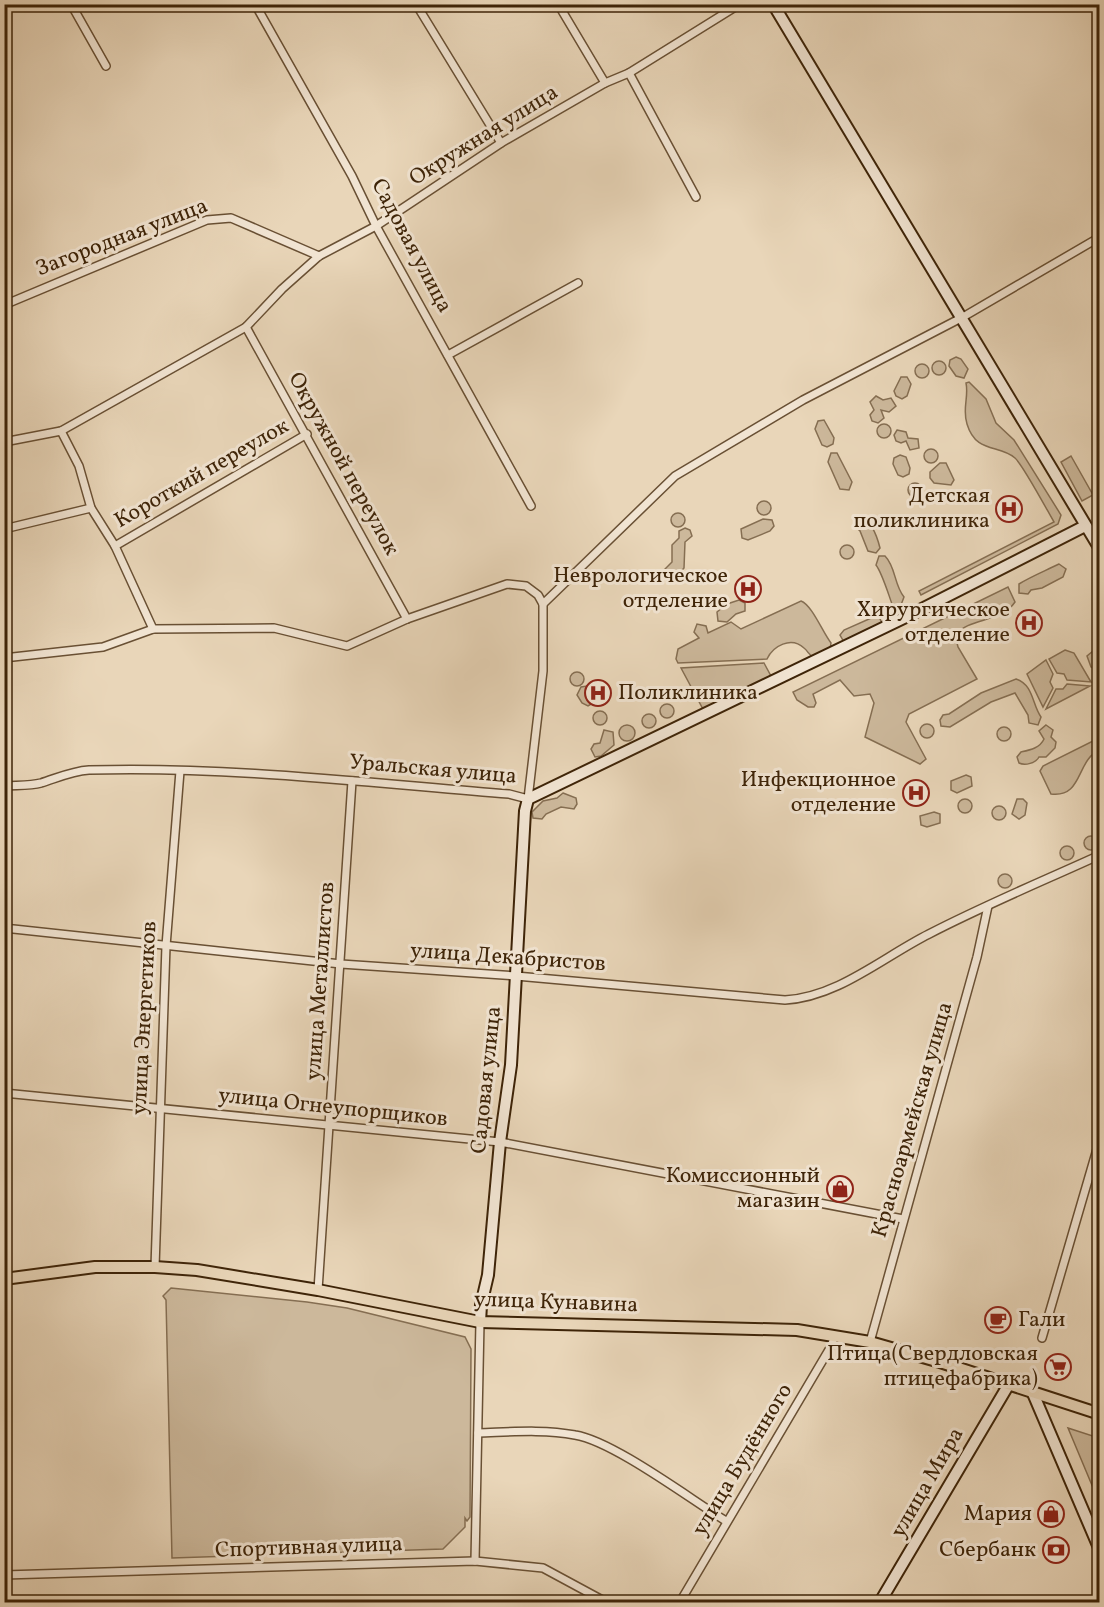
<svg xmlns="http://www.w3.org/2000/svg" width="1104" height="1607" viewBox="0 0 1104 1607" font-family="Vollkorn,serif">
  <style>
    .green { fill: #ccb89b; stroke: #856e52; stroke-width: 1.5 }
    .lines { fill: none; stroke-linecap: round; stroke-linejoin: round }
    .street-casing { stroke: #695034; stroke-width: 10 }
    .secondary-casing { stroke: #3e2408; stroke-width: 14 }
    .primary-casing { stroke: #3e2408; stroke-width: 14 }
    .street { stroke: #f1e4d2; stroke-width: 7 }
    .secondary { stroke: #f1e4d2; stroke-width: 10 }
    .primary { stroke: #e9d6b9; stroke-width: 10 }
    .labels { text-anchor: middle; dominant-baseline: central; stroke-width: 6; stroke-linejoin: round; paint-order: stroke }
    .street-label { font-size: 22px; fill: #3e2408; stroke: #f1e4d2 }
    .poi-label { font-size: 22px; fill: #3e2408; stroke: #f1e4d2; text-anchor: end }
  </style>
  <rect width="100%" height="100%" fill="#e9d6b9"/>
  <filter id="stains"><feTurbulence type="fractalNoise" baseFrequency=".00333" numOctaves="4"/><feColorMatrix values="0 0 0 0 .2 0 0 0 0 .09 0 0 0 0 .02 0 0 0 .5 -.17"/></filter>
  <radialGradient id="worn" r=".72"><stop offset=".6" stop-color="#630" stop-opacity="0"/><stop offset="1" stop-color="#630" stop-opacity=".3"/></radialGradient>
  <g class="green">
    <polygon points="956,357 961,359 968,369 964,378 956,376 949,366 950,360"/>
    <circle cx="939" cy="368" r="7"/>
    <circle cx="922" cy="371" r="7"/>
    <polygon points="901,377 907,377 911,384 907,396 902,399 896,396 894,391"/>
    <path d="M969,382L986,399L996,423L1014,440L1061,515L1058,524L921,595L919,591L1054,522C1047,510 1023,465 1015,458C999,444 976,454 967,424C962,409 969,397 966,383Z"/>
    <polygon points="876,396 883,400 891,398 896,406 889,412 881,410 884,418 878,423 872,421 870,415 874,410 870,402"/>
    <polygon points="824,420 834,438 833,444 827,447 822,445 815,429 818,421"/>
    <circle cx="884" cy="431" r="7"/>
    <polygon points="897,430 906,432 908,438 918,439 919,448 910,450 906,441 901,443 896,441 894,435"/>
    <circle cx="931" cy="456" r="7"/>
    <polygon points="831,453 837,453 852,482 849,490 840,489 828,462"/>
    <polygon points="900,455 906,457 910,468 909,474 903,477 898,475 893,464 894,458"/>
    <polygon points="1071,456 1093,495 1082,501 1061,462"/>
    <polygon points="940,463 946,463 954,480 951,485 934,483 930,478 930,472"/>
    <circle cx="915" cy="490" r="7"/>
    <circle cx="764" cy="508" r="7"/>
    <circle cx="678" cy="520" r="7"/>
    <path d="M861,517C871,521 877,536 880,548L876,553L868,551L860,531L855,526L856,520Z"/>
    <polygon points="763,519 772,520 774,526 770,531 748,540 742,538 741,529"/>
    <polygon points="685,528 690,530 692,536 685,542 684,568 673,580 667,580 662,572 672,562 672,545 679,538 679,531"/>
    <circle cx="847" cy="552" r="7"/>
    <path d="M879,556H885C896,567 894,585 904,597L901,605L892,604C888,593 882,573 876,565Z"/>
    <path d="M1059,564L1066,569L1063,577L1042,588L1031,590L1028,594L1019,593V584C1032,576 1045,571 1059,564Z"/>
    <path d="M1008,587L1015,602C1001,623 970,617 955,635L958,647L977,679L909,714L906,722L926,759L920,764L865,737L874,703L870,694L854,696L840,680L813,694L816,703L814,707H808L797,700L793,692Z"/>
    <polygon points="739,600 745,603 745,611 736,614 727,622 718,621 717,612 727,604"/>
    <path d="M801,601C812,605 823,633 831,643L830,649L814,657C808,655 809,652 804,648C791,636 773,646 767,659L678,663L676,659L678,649L699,638L694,632L697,624L706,626L708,633L731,622L741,629Z"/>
    <polygon points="878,615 882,623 844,642 840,635 844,630"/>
    <polygon points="1099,646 1099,672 1091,667 1087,656"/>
    <polygon points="1065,650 1074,653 1091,682 1067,680 1064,674 1057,673 1049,659"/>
    <polygon points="1046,660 1053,674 1050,682 1053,688 1043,707 1027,674"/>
    <polygon points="764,663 772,678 704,711 681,668"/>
    <circle cx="577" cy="679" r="7"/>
    <path d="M1016,679C1034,685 1032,705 1041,717L1038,725L1029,723L1028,715L1015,693L991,702L950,727L941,726L940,720L943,715L949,714L981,693Z"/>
    <polygon points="1067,684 1090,686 1046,709 1056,689 1063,689"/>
    <polygon points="587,686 594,697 593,703 588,706 582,703 577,695 581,687"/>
    <circle cx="667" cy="711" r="7"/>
    <circle cx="600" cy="718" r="7"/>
    <circle cx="649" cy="721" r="7"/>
    <circle cx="927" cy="731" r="7"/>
    <circle cx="627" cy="733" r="8"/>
    <path d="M1046,725L1053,730L1051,737L1056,742L1055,748L1046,757H1039C1036,763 1025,766 1019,763L1017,757L1021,752C1030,750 1040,748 1044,739L1039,731Z"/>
    <circle cx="1004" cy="734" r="7"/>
    <polygon points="604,730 613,732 614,745 601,756 595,757 591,749 594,744 600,743"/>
    <path d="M1099,738V750C1076,761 1083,798 1051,794L1040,771L1043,766Z"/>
    <polygon points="966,775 971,777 972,786 957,793 951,790 951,781"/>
    <polygon points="563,793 576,798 577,804 574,809 561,807 546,814 542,819 533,818 532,812 543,801 557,798"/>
    <polygon points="1017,799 1023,799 1027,803 1025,815 1019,819 1012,814"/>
    <circle cx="965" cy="806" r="7"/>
    <circle cx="999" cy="813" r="7"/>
    <polygon points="934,812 940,814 940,823 927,827 921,825 920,816"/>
    <circle cx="1091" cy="843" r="7"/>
    <circle cx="1067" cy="853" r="7"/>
    <circle cx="1005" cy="881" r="7"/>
    <polygon points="171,1288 307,1302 347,1308 465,1337 471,1349 470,1517 467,1521 465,1518 465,1527 443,1549 172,1558 166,1300 163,1296"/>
    <polygon points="1068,1428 1099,1438 1099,1502"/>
  </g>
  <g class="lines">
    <defs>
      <g id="street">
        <polyline points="71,4 106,66"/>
        <polyline points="255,4 352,176 376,226 531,506"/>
        <polyline points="416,4 501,143"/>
        <polyline points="558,4 605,83"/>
        <polyline points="629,73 696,197"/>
        <polyline points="4,305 207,220 231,218 319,256"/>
        <polyline points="246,327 407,619"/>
        <polyline points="448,355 578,283"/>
        <polyline points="61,431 79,466 91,508 115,546 153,629"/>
        <polyline points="4,442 61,431 246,327 282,289 319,256 376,226 501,143 605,83 629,73 740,4"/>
        <polyline points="4,529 91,508"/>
        <polyline points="115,546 307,434"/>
        <polyline points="543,604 675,476 803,400 963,317 1100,237"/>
        <path d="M4,658L103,647L153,629L274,628L347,646L407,619L507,584L526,586L538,595L543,604V671L528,799L509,794C371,783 228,766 89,770C72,771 57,778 41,783C30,786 16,785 4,786"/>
        <path d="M4,928L341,964L516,976L785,1000C838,997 883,957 929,934C985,905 1043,881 1100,855"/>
        <polyline points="4,1093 500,1142 903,1219"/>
        <polyline points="155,1267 166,946 180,771"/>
        <polyline points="318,1290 352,781"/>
        <polyline points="1042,1338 1100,1139"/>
        <polyline points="870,1342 977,957 988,906"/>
        <path d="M478,1433C511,1432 543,1429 575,1435C613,1441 690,1499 726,1521"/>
        <polyline points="475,1561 480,1322"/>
        <polyline points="4,1575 475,1561 543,1568 606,1602"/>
        <polyline points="680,1602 830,1348 835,1336"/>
      </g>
      <g id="secondary">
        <polyline points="773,4 1100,549"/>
        <polyline points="480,1322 481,1305 488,1275 500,1142 511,1065 525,811 528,799 910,615 1085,526"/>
        <polyline points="1032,1391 1100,1550"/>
        <polyline points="880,1602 1009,1384"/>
      </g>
      <polyline id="primary" points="4,1279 95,1267 155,1267 197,1270 318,1290 480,1322 797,1330 870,1342 940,1362 1100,1414"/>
    </defs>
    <use href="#street" class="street-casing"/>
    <use href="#secondary" class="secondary-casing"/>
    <use href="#primary" class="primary-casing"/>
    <use href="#street" class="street"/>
    <use href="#secondary" class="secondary"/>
    <use href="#primary" class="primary"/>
  </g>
  <defs>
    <symbol id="hospital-ring" viewBox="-11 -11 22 22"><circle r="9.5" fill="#f1e4d2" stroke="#8f2418" stroke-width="1.5"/><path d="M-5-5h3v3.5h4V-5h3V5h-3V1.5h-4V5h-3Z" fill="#8f2418"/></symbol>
    <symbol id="shop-ring" viewBox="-11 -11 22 22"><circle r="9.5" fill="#f1e4d2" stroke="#8f2418" stroke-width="1.5"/><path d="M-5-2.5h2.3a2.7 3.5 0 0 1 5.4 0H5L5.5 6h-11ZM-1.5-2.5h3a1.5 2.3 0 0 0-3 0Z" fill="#8f2418"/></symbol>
    <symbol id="cafe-ring" viewBox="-11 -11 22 22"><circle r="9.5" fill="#f1e4d2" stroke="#8f2418" stroke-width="1.5"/><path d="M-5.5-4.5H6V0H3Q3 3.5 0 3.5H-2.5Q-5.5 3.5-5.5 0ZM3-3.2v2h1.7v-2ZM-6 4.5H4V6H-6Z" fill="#8f2418"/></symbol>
    <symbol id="supermarket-ring" viewBox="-11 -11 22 22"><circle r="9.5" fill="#f1e4d2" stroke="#8f2418" stroke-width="1.5"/><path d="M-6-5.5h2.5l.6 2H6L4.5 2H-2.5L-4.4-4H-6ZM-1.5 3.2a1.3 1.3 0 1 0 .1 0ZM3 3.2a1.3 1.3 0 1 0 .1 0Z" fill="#8f2418"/></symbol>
    <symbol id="bank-ring" viewBox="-11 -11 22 22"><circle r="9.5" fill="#f1e4d2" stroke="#8f2418" stroke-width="1.5"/><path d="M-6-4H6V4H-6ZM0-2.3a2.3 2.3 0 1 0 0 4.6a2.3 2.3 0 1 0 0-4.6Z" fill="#8f2418"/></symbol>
  </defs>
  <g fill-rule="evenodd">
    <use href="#hospital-ring" x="994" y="494" width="30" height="30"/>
    <use href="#hospital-ring" x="733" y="574" width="30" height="30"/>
    <use href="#hospital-ring" x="1014" y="608" width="30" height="30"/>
    <use href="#hospital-ring" x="583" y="678" width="30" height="30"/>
    <use href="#hospital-ring" x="901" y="778" width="30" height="30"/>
    <use href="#shop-ring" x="825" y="1174" width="30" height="30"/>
    <use href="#cafe-ring" x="983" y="1305" width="30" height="30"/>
    <use href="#supermarket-ring" x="1043" y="1352" width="30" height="30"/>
    <use href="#shop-ring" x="1036" y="1499" width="30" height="30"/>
    <use href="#bank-ring" x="1041" y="1535" width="30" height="30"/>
  </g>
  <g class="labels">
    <g class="street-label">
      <text transform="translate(484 136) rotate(-32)">Окружная улица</text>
      <text transform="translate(122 238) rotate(-21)">Загородная улица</text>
      <text transform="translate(411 246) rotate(62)">Садовая улица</text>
      <text transform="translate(343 464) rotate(61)">Окружной переулок</text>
      <text transform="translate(202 474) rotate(-30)">Короткий переулок</text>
      <text transform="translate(433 770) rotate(5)">Уральская улица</text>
      <text transform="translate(508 958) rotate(4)">улица Декабристов</text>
      <text transform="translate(321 981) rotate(-86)">улица Металлистов</text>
      <text transform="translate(145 1018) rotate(-87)">улица Энергетиков</text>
      <text transform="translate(487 1080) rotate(-84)">Садовая улица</text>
      <text transform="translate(333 1108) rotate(6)">улица Огнеупорщиков</text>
      <text transform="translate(913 1120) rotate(-74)">Красноармейская улица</text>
      <text transform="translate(556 1303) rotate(2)">улица Кунавина</text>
      <text transform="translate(743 1460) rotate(-59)">улица Будённого</text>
      <text transform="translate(928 1483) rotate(-60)">улица Мира</text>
      <text transform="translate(309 1548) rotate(-2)">Спортивная улица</text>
    </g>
    <g class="poi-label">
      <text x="990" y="496">Детская<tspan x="990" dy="25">поликлиника</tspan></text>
      <text x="728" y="576">Неврологическое<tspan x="728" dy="25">отделение</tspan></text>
      <text x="1010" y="610">Хирургическое<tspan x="1010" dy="25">отделение</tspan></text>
      <text x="618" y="693" text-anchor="start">Поликлиника</text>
      <text x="896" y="780">Инфекционное<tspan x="896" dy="25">отделение</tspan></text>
      <text x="820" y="1176">Комиссионный<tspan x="820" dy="25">магазин</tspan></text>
      <text x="1018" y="1320" text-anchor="start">Гали</text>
      <text x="1038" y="1354">Птица(Свердловская<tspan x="1038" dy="25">птицефабрика)</tspan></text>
      <text x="1032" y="1514">Мария</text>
      <text x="1036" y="1550">Сбербанк</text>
    </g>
  </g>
  <rect width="1104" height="1607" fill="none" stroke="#e9d6b9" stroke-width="24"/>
  <rect x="6" y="6" width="1092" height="1595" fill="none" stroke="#3e2408" stroke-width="3"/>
  <rect x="12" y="12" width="1080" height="1583" fill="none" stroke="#3e2408" stroke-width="1.5"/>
  <rect width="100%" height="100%" filter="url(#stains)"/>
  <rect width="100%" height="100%" fill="url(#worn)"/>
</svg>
